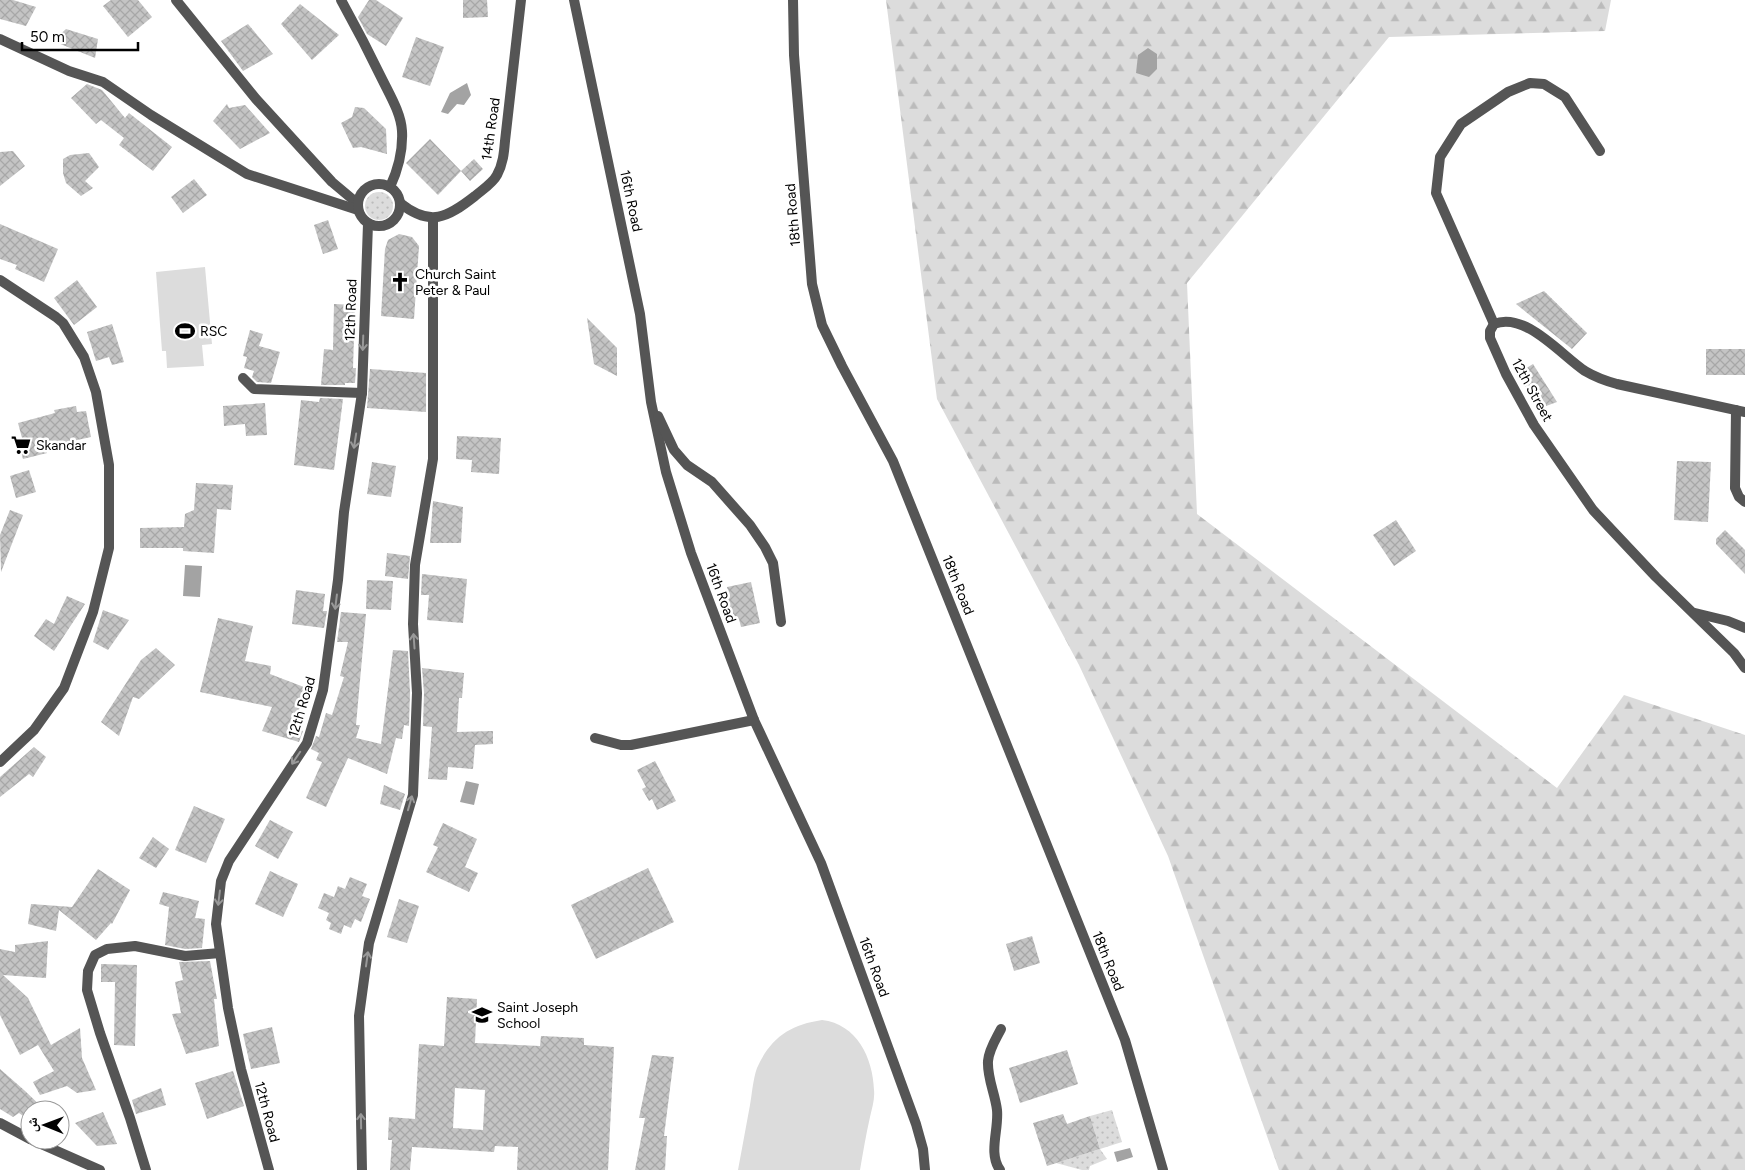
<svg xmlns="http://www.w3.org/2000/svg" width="1745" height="1170" viewBox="0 0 1745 1170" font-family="Figtree,'Noto Naskh Arabic',sans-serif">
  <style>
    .grass { fill: url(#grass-dots) }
    .forest { fill: url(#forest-firs) }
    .pitch { fill: #dcdcdc }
    .water { fill: #a3a3a3 }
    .building { fill: url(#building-cross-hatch); fill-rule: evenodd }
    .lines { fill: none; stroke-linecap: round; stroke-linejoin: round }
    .street { stroke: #555; stroke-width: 10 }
    .oneway { stroke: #999 }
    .labels { text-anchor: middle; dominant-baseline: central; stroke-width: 5; stroke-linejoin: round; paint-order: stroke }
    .street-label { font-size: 14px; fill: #000; stroke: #fff }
    .poi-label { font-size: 14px; fill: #000; stroke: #fff; text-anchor: start }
  </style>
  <defs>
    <pattern id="grass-dots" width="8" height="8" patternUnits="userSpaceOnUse" patternTransform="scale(1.25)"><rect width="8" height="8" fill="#dcdcdc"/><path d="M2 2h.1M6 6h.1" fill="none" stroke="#bbb" stroke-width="1.8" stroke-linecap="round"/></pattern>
    <pattern id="forest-firs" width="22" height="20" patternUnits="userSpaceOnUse" patternTransform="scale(1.25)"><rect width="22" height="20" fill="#dcdcdc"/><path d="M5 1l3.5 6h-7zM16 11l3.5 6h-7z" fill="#bbb"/></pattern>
    <pattern id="building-cross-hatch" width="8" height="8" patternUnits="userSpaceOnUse" patternTransform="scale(1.25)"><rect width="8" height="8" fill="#c4c4c4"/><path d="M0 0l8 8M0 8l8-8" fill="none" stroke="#a7a7a7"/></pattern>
  </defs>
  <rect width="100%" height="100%" fill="#fff"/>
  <g class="grass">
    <circle cx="379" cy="206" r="14"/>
    <polygon points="1112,1110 1122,1142 1100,1149 1107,1159 1090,1166 1089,1170 1082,1170 1056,1163 1100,1149 1090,1116"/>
  </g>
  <polygon class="forest" points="886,0 1611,0 1605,31 1389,37 1187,283 1197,514 1557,788 1624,695 1745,735 1745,1170 1279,1170 1168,856 1079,665 937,399"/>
  <g class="pitch">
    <polygon points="205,267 212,344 202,345 204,366 167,368 166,351 162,351 156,272"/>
    <path d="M822,1020C857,1024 873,1058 874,1090C875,1099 872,1108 870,1117C866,1135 863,1152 860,1170H738C742,1148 746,1127 750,1105C752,1094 753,1079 757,1068C771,1037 790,1025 822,1020Z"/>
  </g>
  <g class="water">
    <polygon points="1148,48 1157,54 1157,69 1149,77 1136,73 1138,55"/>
    <polygon points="467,83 471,95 464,105 457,104 448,114 441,112 450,93"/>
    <polygon points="185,565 202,566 200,597 183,596"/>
    <polygon points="466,781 479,784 474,805 460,802"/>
    <polygon points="1130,1148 1133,1157 1117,1162 1114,1152"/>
  </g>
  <g class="building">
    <polygon points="0,0 13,0 36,7 26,26 0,19"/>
    <polygon points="111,0 138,0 152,17 128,37 103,6"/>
    <polygon points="369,0 376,0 403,18 386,46 367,34 358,17"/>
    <polygon points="463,0 487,0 488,17 463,18"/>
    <polygon points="300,4 339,35 312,60 281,24"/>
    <polygon points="248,24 273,54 243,71 221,41"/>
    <polygon points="66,29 98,39 95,58 53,41"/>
    <polygon points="416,37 444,47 430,86 402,77"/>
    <polygon points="87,84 102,90 125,118 129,113 172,147 153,171 119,145 124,138 101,120 96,124 71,98"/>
    <polygon points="227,104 229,108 245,105 270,133 240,149 213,121"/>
    <polygon points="355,107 364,108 386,129 387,154 361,147 353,148 341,123 352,117"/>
    <polygon points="430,139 461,171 474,159 483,169 470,181 461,171 438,195 406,163"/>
    <polygon points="13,151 25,166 0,186 0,152"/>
    <polygon points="89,153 99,167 85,181 93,188 81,196 66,183 63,173 63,159 70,155"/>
    <polygon points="194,179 207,195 183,213 171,197"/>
    <polygon points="328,220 338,249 323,254 314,225"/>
    <polygon points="0,224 58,249 44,282 15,269 17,265 0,259"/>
    <polygon points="399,234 412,237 419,246 414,319 381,316 385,249 388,240"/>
    <polygon points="77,280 97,307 74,325 54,298"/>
    <polygon points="1544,291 1587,333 1572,349 1516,304"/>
    <polygon points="334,304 355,305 353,368 356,368 355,383 345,383 345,385 321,385 324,349 333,350"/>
    <polygon points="587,318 617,348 617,376 594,364"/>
    <polygon points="112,324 124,362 112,365 109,357 96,361 87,332"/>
    <polygon points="250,330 263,334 259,346 280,352 271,383 257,382 252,377 254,371 244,368 247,357 243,356"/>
    <rect x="1706" y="349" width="39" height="26"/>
    <polygon points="1533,364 1557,402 1538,409 1518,373"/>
    <polygon points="370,369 426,373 426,412 367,408"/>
    <polygon points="320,398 343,399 334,470 294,465 301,400 319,402"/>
    <polygon points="265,403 267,435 246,436 245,424 224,426 223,406"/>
    <polygon points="76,406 77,412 86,411 91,437 45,447 47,453 23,459 18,441 22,438 18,423 55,413 54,410"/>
    <polygon points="457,436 501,438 499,474 471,472 472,460 456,459"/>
    <polygon points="1677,461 1711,462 1708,522 1674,520"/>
    <polygon points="372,462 396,466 391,497 367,494"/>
    <polygon points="29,470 36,492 16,498 10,476"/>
    <polygon points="196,483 233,485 231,510 217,509 214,553 183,551 183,548 140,548 140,528 184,527 185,514 194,510"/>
    <polygon points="433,501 463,507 461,543 430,543"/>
    <polygon points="10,510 23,515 1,572 0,535"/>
    <polygon points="1396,520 1416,551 1394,566 1373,535"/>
    <polygon points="1725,530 1745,550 1745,574 1716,544 1716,539"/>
    <polygon points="387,553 410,556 408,579 385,576"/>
    <polygon points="422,574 467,579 463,623 427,620 429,595 421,595"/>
    <polygon points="367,580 393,581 391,610 366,609"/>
    <polygon points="751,582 760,623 741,627 739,619 735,620 732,610 729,611 726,597 729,597 727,587"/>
    <polygon points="296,590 325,594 323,611 327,611 324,628 292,624"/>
    <polygon points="67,596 85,604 54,651 34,636 46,619 54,624"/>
    <polygon points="103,610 129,620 108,650 93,642"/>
    <polygon points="341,612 366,614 356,725 360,725 356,738 381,744 393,650 408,651 410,693 409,726 404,725 402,739 396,738 387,774 348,758 326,807 306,798 322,762 316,760 319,753 311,749 316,736 319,737 326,713 332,715 344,677 340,676 348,642 337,642"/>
    <polygon points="218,618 253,626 245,661 271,666 270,674 309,689 294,720 298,721 296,728 303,731 299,742 262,731 272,707 200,692"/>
    <polygon points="156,648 175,665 139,699 133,697 119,736 101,722 141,660"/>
    <polygon points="422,668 464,673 462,698 459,698 457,732 493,731 493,744 475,745 473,769 448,767 447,780 428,779 432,727 423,726 424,693"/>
    <polygon points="34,747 46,757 33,777 29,774 0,797 0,777"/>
    <polygon points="655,761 676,801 657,810 652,799 649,801 642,789 646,787 637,770"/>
    <polygon points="384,785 405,794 400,810 380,804"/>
    <polygon points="194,806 225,819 206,863 175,850"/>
    <polygon points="270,820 293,832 278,859 255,846"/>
    <polygon points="443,823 477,839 465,867 478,873 469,892 426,872 438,847 433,845"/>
    <polygon points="153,837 169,849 156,868 139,858"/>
    <polygon points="648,868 674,922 596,959 571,905"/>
    <polygon points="98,869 130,890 112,924 111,923 96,940 59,910 56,931 28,924 31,904 72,907"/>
    <polygon points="270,871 298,884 283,917 255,904"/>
    <polygon points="350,877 367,884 362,896 370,899 361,922 355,919 351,928 344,925 341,934 329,929 331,923 326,920 329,913 318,908 324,893 334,897 338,886 345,889"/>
    <polygon points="163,892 199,901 195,918 205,919 202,948 185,949 165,945 169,907 159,904"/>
    <polygon points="399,899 419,906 407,943 387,937"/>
    <polygon points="1032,936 1040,963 1014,971 1006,944"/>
    <polygon points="48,941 46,978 3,975 28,998 51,1045 80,1028 82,1058 96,1090 77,1093 67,1086 40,1095 33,1082 54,1071 38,1045 20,1055 0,1015 0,949 15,952 15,945"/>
    <polygon points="210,961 217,999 214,999 219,1046 186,1054 172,1014 181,1013 175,982 183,980 179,962"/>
    <polygon points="101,964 137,965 135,1046 114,1045 115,982 101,982"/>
    <path d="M447,997L477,999L475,1043L540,1046L541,1036L584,1038V1045L614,1047L608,1170H517L518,1147L495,1146L494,1152L412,1147L410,1170H390L392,1140H388L389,1117L415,1119L419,1044L444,1046ZM455,1088L485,1090L483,1130L453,1128Z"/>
    <polygon points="272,1027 280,1063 251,1069 243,1034"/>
    <polygon points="1067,1050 1078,1084 1020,1103 1009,1068"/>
    <polygon points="652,1055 674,1057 664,1136 667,1136 665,1170 635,1170 645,1118 639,1118"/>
    <polygon points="0,1069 24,1090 45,1110 30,1110 30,1121 19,1113 13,1117 0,1109"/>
    <polygon points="233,1071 244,1106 207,1119 195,1083"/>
    <polygon points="161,1088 166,1105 136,1114 132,1100"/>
    <polygon points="103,1112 117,1144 97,1146 75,1123"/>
    <polygon points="1063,1114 1067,1124 1090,1116 1100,1149 1047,1166 1033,1123"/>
  </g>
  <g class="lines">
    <g class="street">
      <polyline points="176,0 256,99 332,182 357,203"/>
      <path d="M341,0C356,27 370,54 383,81C391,97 401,114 402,131C403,150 398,170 390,187"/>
      <polyline points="574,0 640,314 651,402 666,472 691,553 754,720 821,863 916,1124 923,1149 925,1170"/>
      <polyline points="793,0 794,55 812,284 822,325 842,366 893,461 1125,1040 1163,1170"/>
      <polyline points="0,39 69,71 103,82 151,115 247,174 358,210"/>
      <circle cx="379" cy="205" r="21"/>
      <path d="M400,203C430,227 447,218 475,196C482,190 493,183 497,175C503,164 504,153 505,141L521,0"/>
      <polyline points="0,280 56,317 63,323 84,357 96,392 109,465 109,548 93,612 64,688 34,730 0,762"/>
      <polyline points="1494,324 1436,193 1440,157 1461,124 1508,92 1530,83 1544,84 1565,97 1600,151"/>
      <polyline points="243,378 254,389 362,393"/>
      <polyline points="1736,410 1735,488 1739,497 1745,502"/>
      <path d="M1745,412L1617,384C1606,381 1595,377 1585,371C1561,355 1525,311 1494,324L1490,331V338L1506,374L1534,425L1593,510L1656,577L1734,653L1745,668"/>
      <polyline points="658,416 674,450 687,465 712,482 750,525 765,547 773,563 781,622"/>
      <polyline points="1695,613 1728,621 1745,628"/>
      <polyline points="595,738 621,745 631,745 754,720"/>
      <polyline points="0,1123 30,1139"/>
      <polyline points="32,1140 100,1170"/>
      <polyline points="146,1170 130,1118 100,1033 87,990 88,971 95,955 107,949 135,946 185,956 220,953"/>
      <polyline points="269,1170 241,1069 228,1008 216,924 221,881 229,861 307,743 323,690 338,580 344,512 362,393 368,224"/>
      <polyline points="362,1170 359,1016 369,943 413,795 417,693 413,624 415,565 433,459 433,218"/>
      <path d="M1000,1170C988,1153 999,1130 997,1110C995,1093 987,1078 988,1061C989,1049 996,1039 1001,1029"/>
    </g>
  </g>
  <defs><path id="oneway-shaft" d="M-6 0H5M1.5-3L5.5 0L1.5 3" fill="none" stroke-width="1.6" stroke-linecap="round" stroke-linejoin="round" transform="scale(1.25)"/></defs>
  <g class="oneway">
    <use href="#oneway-shaft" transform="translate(363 343) rotate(92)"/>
    <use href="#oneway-shaft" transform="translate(355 441) rotate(99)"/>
    <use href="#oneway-shaft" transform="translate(336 602) rotate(97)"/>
    <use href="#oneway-shaft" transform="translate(414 641) rotate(-94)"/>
    <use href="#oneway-shaft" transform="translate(296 758) rotate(124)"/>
    <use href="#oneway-shaft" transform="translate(410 803) rotate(-74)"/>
    <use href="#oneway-shaft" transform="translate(219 898) rotate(97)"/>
    <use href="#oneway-shaft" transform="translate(367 959) rotate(-82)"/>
    <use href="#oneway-shaft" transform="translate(361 1121) rotate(-91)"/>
  </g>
  <defs>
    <symbol id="church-bare" viewBox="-9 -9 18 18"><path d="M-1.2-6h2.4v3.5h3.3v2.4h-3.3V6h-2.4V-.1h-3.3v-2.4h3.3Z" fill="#000" stroke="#fff" stroke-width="2.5" paint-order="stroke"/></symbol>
    <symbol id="stadium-bare" viewBox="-9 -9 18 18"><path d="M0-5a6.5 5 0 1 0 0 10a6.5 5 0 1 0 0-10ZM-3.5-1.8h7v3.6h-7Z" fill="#000" stroke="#fff" stroke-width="2.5" paint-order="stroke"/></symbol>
    <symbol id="supermarket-bare" viewBox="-9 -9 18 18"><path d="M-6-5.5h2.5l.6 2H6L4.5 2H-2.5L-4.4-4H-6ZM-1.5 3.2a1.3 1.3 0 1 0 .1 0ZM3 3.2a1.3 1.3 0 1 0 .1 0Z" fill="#000" stroke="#fff" stroke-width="2.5" paint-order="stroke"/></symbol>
    <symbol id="school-bare" viewBox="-9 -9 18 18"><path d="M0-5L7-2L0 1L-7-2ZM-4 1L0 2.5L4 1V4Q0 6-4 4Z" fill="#000" stroke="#fff" stroke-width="2.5" paint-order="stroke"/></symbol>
  </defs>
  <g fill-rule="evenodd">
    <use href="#church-bare" x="386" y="268" width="28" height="28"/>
    <use href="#stadium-bare" x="171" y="317" width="28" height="28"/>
    <use href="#supermarket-bare" x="7" y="431" width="28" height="28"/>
    <use href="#school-bare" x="468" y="1001" width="28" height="28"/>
  </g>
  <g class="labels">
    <g class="street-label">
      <text transform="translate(491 129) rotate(-82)">14th Road</text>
      <text transform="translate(631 201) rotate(78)">16th Road</text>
      <text transform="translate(793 215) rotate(-95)">18th Road</text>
      <text transform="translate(351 310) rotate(-88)">12th Road</text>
      <text transform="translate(1532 390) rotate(61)">12th Street</text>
      <text transform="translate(958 585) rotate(68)">18th Road</text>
      <text transform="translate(721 593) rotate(70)">16th Road</text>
      <text transform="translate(302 707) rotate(-73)">12th Road</text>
      <text transform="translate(1108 961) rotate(68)">18th Road</text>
      <text transform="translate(874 967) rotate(70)">16th Road</text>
      <text transform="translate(267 1112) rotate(75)">12th Road</text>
    </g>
    <g class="poi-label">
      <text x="415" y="274">Church Saint<tspan x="415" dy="16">Peter &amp; Paul</tspan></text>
      <text x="200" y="331">RSC</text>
      <text x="36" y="445">Skandar</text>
      <text x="497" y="1007">Saint Joseph<tspan x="497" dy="16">School</tspan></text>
    </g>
  </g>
  <g transform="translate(45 1125) rotate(271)"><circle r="24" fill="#ffffff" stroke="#999999"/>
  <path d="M0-4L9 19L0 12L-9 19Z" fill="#000000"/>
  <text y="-8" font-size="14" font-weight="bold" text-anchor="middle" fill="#000000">ش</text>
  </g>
  <path d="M22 42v8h116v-8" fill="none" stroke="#000000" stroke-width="2.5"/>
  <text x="30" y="42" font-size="15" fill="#000000" stroke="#ffffff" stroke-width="4" paint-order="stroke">50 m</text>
</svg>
